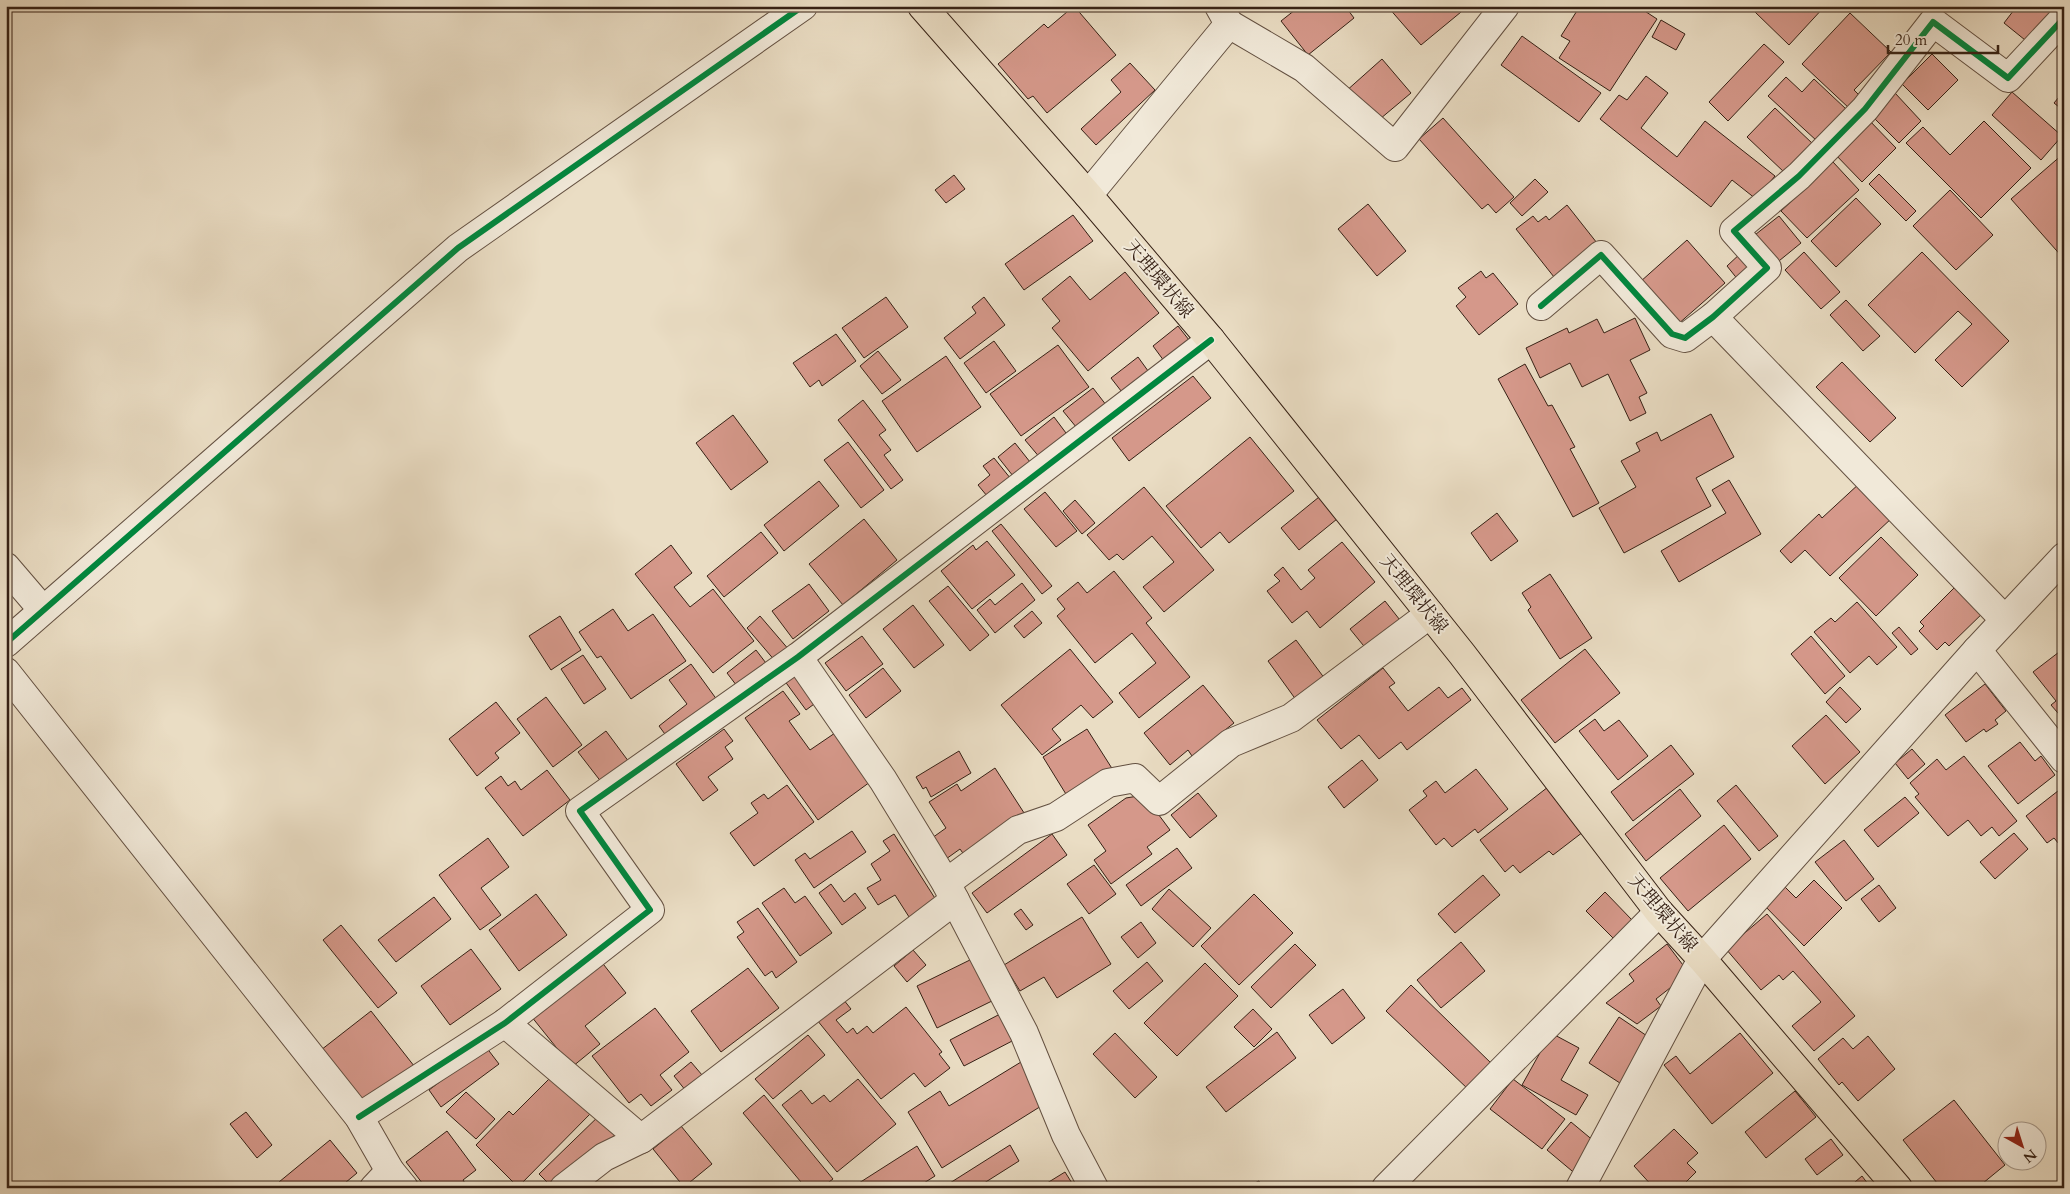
<svg xmlns="http://www.w3.org/2000/svg" width="2070" height="1194" viewBox="0 0 2070 1194" font-family="Cardo,'Noto Serif JP',serif">
  <style>
    .building { fill: #d5988a; stroke: #362115 }
    .lines { fill: none; stroke-linecap: round; stroke-linejoin: round }
    .minor-casing { stroke: #635041; stroke-width: 30 }
    .primary-casing { stroke: #362115; stroke-width: 30 }
    .minor { stroke: #f1e9d9; stroke-width: 28 }
    .primary { stroke: #eaddc4; stroke-width: 28 }
    .cycleway-casing { stroke: #f1e9d9; stroke-width: 9 }
    .cycleway { stroke: #00873e; stroke-width: 6 }
    .labels { text-anchor: middle; dominant-baseline: central; stroke-width: 4; stroke-linejoin: round; paint-order: stroke }
    .street-label { font-size: 19px; fill: #362115; stroke: #f1e9d9 }
  </style>
  <rect width="100%" height="100%" fill="#eaddc4"/>
  <filter id="stains"><feTurbulence type="fractalNoise" baseFrequency=".004" numOctaves="4"/><feColorMatrix values="0 0 0 0 .2 0 0 0 0 .09 0 0 0 0 .02 0 0 0 .5 -.17"/></filter>
  <radialGradient id="worn" r=".72"><stop offset=".6" stop-color="#630" stop-opacity="0"/><stop offset="1" stop-color="#630" stop-opacity=".3"/></radialGradient>
  <g class="building">
    <polygon points="1074,6 1116,55 1047,113 1033,96 1028,99 998,64 1044,24 1048,28"/>
    <polygon points="1300,6 1345,6 1354,18 1308,55 1281,21"/>
    <polygon points="1456,6 1461,12 1421,45 1388,7"/>
    <polygon points="1580,6 1586,6 1592,10 1594,6 1637,6 1657,19 1610,91 1559,58 1570,41 1561,36"/>
    <polygon points="1761,6 1825,6 1789,45 1755,12"/>
    <polygon points="2017,6 2061,6 2030,44 2004,23"/>
    <polygon points="1850,13 1891,52 1854,90 1861,97 1850,109 1802,64"/>
    <polygon points="1661,20 1685,34 1676,50 1652,37"/>
    <polygon points="1522,36 1601,93 1579,122 1501,65"/>
    <polygon points="1764,44 1784,62 1728,121 1709,102"/>
    <polygon points="1932,54 1958,80 1928,110 1902,84"/>
    <polygon points="1382,59 1411,93 1374,124 1345,92"/>
    <polygon points="1130,63 1155,90 1096,145 1081,129 1121,92 1111,80"/>
    <polygon points="1646,76 1668,93 1641,128 1677,157 1705,121 1775,176 1756,199 1732,180 1711,207 1600,119 1619,95 1627,100"/>
    <polygon points="1786,77 1802,92 1814,79 1846,109 1817,141 1768,96"/>
    <polygon points="2064,91 2064,111 2054,103"/>
    <polygon points="2012,92 2062,136 2041,160 1992,115"/>
    <polygon points="1895,93 1921,121 1899,143 1872,116"/>
    <polygon points="1775,108 1813,144 1785,173 1747,137"/>
    <polygon points="1866,117 1896,148 1862,182 1832,151"/>
    <polygon points="1443,118 1514,197 1496,213 1488,204 1482,209 1419,139"/>
    <polygon points="1984,121 2031,168 1981,218 1906,143 1923,127 1950,155"/>
    <polygon points="2063,154 2064,155 2064,259 2011,199"/>
    <polygon points="1833,162 1859,190 1807,238 1781,211"/>
    <polygon points="1879,174 1916,211 1906,221 1869,184"/>
    <polygon points="954,175 965,189 946,203 935,190"/>
    <polygon points="1535,179 1548,192 1522,216 1510,203"/>
    <polygon points="1950,190 1993,235 1956,270 1913,226"/>
    <polygon points="1856,198 1881,224 1836,267 1811,241"/>
    <polygon points="1368,204 1406,251 1377,276 1338,229"/>
    <polygon points="1567,205 1597,243 1554,277 1516,229 1533,216 1538,222 1546,216 1549,220"/>
    <polygon points="1073,215 1093,241 1024,290 1005,264"/>
    <polygon points="1779,216 1801,243 1774,265 1751,238"/>
    <polygon points="1687,240 1725,283 1677,325 1640,282"/>
    <polygon points="1742,252 1760,271 1743,286 1727,266"/>
    <polygon points="1804,252 1840,292 1821,309 1785,270"/>
    <polygon points="1922,252 2009,341 1962,387 1935,360 1972,324 1958,311 1915,353 1868,305"/>
    <polygon points="1481,271 1486,278 1493,273 1518,304 1479,335 1456,306 1466,297 1458,288"/>
    <polygon points="1125,272 1159,313 1088,371 1052,328 1060,321 1042,299 1070,276 1090,300"/>
    <polygon points="886,297 908,327 864,358 842,328"/>
    <polygon points="984,297 1005,325 960,359 944,338 976,313 972,307"/>
    <polygon points="1846,300 1880,336 1863,351 1830,315"/>
    <polygon points="1635,318 1650,350 1630,360 1647,393 1639,397 1646,413 1630,421 1608,374 1582,387 1570,363 1540,378 1526,348 1567,328 1569,333 1597,319 1604,333"/>
    <polygon points="1178,326 1193,345 1167,365 1153,346"/>
    <polygon points="836,334 856,361 822,386 819,380 810,387 793,363"/>
    <polygon points="994,341 1016,371 986,393 964,363"/>
    <polygon points="1058,345 1089,387 1021,436 990,394"/>
    <polygon points="878,351 901,380 882,394 860,366"/>
    <polygon points="946,356 981,407 917,452 882,401"/>
    <polygon points="1138,357 1151,375 1125,396 1111,378"/>
    <polygon points="1842,362 1896,418 1870,442 1816,387"/>
    <polygon points="1525,364 1548,406 1552,405 1575,447 1570,449 1599,503 1573,517 1498,379"/>
    <polygon points="1193,376 1211,398 1129,461 1112,438"/>
    <polygon points="1093,388 1110,410 1081,433 1063,411"/>
    <polygon points="863,400 886,430 879,435 891,450 884,455 903,480 891,489 838,420"/>
    <polygon points="1711,414 1734,457 1696,478 1711,506 1624,553 1599,508 1636,487 1621,461 1640,451 1636,443 1657,432 1661,441"/>
    <polygon points="733,415 768,462 731,490 696,443"/>
    <polygon points="1054,417 1069,437 1041,459 1025,440"/>
    <polygon points="1250,437 1294,491 1229,543 1220,532 1201,548 1166,506"/>
    <polygon points="848,442 884,490 861,508 824,460"/>
    <polygon points="1015,443 1034,467 1017,481 998,457"/>
    <polygon points="994,458 1015,484 992,502 978,485 990,475 983,466"/>
    <polygon points="1729,480 1761,534 1679,582 1661,551 1726,513 1712,490"/>
    <polygon points="819,481 839,506 784,551 764,525"/>
    <polygon points="1861,482 1893,517 1830,576 1805,550 1791,563 1780,551 1819,514 1822,518"/>
    <polygon points="1144,487 1214,570 1164,612 1143,587 1174,562 1152,536 1123,560 1117,554 1109,560 1087,535"/>
    <polygon points="1045,492 1077,531 1056,547 1024,509"/>
    <polygon points="1319,497 1337,519 1299,550 1281,528"/>
    <polygon points="1075,500 1095,523 1082,534 1063,511"/>
    <polygon points="1497,513 1518,541 1491,561 1471,533"/>
    <polygon points="864,519 897,560 843,605 809,564"/>
    <polygon points="1001,524 1052,586 1042,594 992,531"/>
    <polygon points="761,532 778,553 724,597 707,576"/>
    <polygon points="1881,537 1918,575 1876,616 1839,578"/>
    <polygon points="987,541 1015,575 972,609 941,571 973,545 976,550"/>
    <polygon points="1342,542 1375,582 1320,628 1307,611 1292,623 1267,591 1280,581 1274,575 1283,567 1301,590 1315,578 1308,570"/>
    <polygon points="671,545 692,573 674,587 690,607 713,589 754,641 713,673 635,574"/>
    <polygon points="1114,571 1152,618 1146,623 1190,677 1139,718 1119,693 1156,663 1132,633 1095,663 1057,616 1065,609 1057,599 1078,582 1087,593"/>
    <polygon points="1550,574 1592,638 1560,659 1528,610 1531,607 1522,593"/>
    <polygon points="1961,581 1988,608 1949,646 1945,642 1937,650 1919,631 1924,626 1920,622"/>
    <polygon points="1022,583 1035,600 995,633 977,610 990,599 995,605"/>
    <polygon points="809,584 829,611 793,639 772,611"/>
    <polygon points="948,586 989,635 970,651 929,601"/>
    <polygon points="1385,601 1407,629 1372,656 1350,629"/>
    <polygon points="1857,602 1897,647 1877,665 1869,656 1850,673 1814,632 1831,618 1835,622"/>
    <polygon points="913,605 944,645 914,668 883,629"/>
    <polygon points="613,609 628,631 653,614 686,661 631,699 601,656 597,658 579,632"/>
    <polygon points="1032,611 1042,623 1024,638 1014,626"/>
    <polygon points="560,616 581,650 551,670 529,636"/>
    <polygon points="760,616 790,651 776,662 747,628"/>
    <polygon points="1899,627 1918,649 1911,655 1892,633"/>
    <polygon points="862,636 883,664 846,691 825,663"/>
    <polygon points="1811,636 1845,676 1825,694 1791,654"/>
    <polygon points="1296,640 1328,683 1299,704 1268,661"/>
    <polygon points="1070,649 1113,702 1093,718 1081,705 1052,729 1061,740 1042,755 1001,705"/>
    <polygon points="1585,649 1620,693 1555,743 1521,700"/>
    <polygon points="2063,649 2064,650 2064,720 2051,705 2056,701 2033,672"/>
    <polygon points="756,650 769,667 740,690 727,673"/>
    <polygon points="583,655 606,689 584,704 561,669"/>
    <polygon points="691,664 720,704 670,741 659,726 687,704 669,680"/>
    <polygon points="883,668 901,691 866,718 849,695"/>
    <polygon points="1383,668 1395,683 1389,687 1408,711 1439,687 1448,698 1462,688 1471,700 1407,750 1401,742 1379,759 1359,735 1341,749 1317,720"/>
    <polygon points="799,669 821,699 806,710 784,680"/>
    <polygon points="1985,684 2006,711 1995,720 1998,724 1986,732 1984,729 1966,742 1945,715"/>
    <polygon points="1203,685 1234,723 1216,737 1220,742 1196,762 1188,750 1170,765 1144,733"/>
    <polygon points="1840,687 1861,709 1846,723 1826,702"/>
    <polygon points="783,691 800,714 789,721 810,750 835,733 870,782 818,820 745,718"/>
    <polygon points="546,697 582,745 553,767 517,719"/>
    <polygon points="496,702 520,733 495,753 499,758 477,776 449,739"/>
    <polygon points="1826,715 1860,752 1825,784 1792,746"/>
    <polygon points="1595,719 1604,731 1619,720 1648,756 1618,780 1579,731"/>
    <polygon points="724,729 733,741 725,747 733,759 708,777 718,790 703,801 676,764"/>
    <polygon points="1087,729 1113,770 1069,799 1043,757"/>
    <polygon points="606,731 629,762 602,783 578,752"/>
    <polygon points="2020,742 2035,761 2041,756 2055,775 2018,804 1988,766"/>
    <polygon points="1671,745 1694,774 1633,821 1611,792"/>
    <polygon points="1912,749 1925,764 1908,779 1895,763"/>
    <polygon points="959,751 971,773 931,797 926,787 923,789 916,777"/>
    <polygon points="1964,756 2017,821 1999,836 1992,827 1981,836 1968,820 1948,836 1915,797 1919,794 1910,783 1937,759 1946,770"/>
    <polygon points="1362,760 1378,780 1344,808 1328,787"/>
    <polygon points="995,768 1028,819 967,859 960,849 946,859 932,838 946,828 929,802 957,784 961,791"/>
    <polygon points="1476,769 1508,809 1478,833 1475,829 1452,847 1444,838 1436,845 1409,810 1427,796 1423,791 1436,781 1445,793"/>
    <polygon points="547,770 570,800 523,836 485,788 501,776 508,786 515,781 521,790"/>
    <polygon points="787,785 814,822 754,866 730,833 758,813 751,803 764,794 768,799"/>
    <polygon points="1736,785 1778,836 1759,851 1717,801"/>
    <polygon points="1548,787 1583,832 1553,855 1549,851 1520,873 1513,865 1505,872 1480,840"/>
    <polygon points="2063,787 2064,789 2064,850 2054,838 2047,843 2026,816"/>
    <polygon points="1680,789 1701,816 1646,861 1625,834"/>
    <polygon points="1198,793 1217,816 1190,838 1171,815"/>
    <polygon points="1144,795 1170,830 1147,847 1152,854 1111,884 1094,860 1106,851 1088,825 1126,798"/>
    <polygon points="1905,797 1919,813 1878,847 1864,830"/>
    <polygon points="1724,825 1751,859 1688,911 1660,878"/>
    <polygon points="852,831 866,852 814,888 795,860 805,853 810,859"/>
    <polygon points="2014,833 2028,849 1995,879 1980,862"/>
    <polygon points="894,834 938,903 911,920 895,895 878,905 867,888 881,880 871,864 890,851 883,841"/>
    <polygon points="1052,834 1067,855 987,913 972,893"/>
    <polygon points="488,838 509,867 481,888 501,915 480,930 439,875"/>
    <polygon points="1844,840 1874,879 1846,901 1815,862"/>
    <polygon points="1177,848 1192,868 1141,906 1126,885"/>
    <polygon points="1094,865 1116,894 1089,914 1067,884"/>
    <polygon points="1483,875 1500,895 1455,933 1438,914"/>
    <polygon points="1814,880 1842,908 1804,946 1761,902 1780,882 1796,898"/>
    <polygon points="831,884 844,902 855,893 866,908 842,925 819,893"/>
    <polygon points="1879,885 1896,908 1879,922 1861,899"/>
    <polygon points="784,888 795,903 805,896 832,933 800,956 762,903"/>
    <polygon points="1169,889 1211,928 1193,947 1152,909"/>
    <polygon points="1605,892 1632,920 1613,938 1586,911"/>
    <polygon points="536,894 567,935 519,971 489,930"/>
    <polygon points="1254,894 1293,933 1239,985 1201,946"/>
    <polygon points="434,897 451,919 396,962 378,940"/>
    <polygon points="758,908 797,962 776,978 772,971 765,976 737,937 744,932 737,922"/>
    <polygon points="1021,909 1033,925 1026,930 1014,914"/>
    <polygon points="1767,914 1855,1016 1814,1051 1792,1026 1821,1002 1793,971 1783,980 1779,975 1761,990 1726,949"/>
    <polygon points="1082,917 1111,964 1057,998 1044,977 1020,991 1004,965"/>
    <polygon points="1141,922 1156,943 1138,958 1121,937"/>
    <polygon points="341,925 397,993 378,1008 323,940"/>
    <polygon points="1461,942 1485,971 1441,1008 1417,980"/>
    <polygon points="1295,944 1316,965 1271,1008 1251,987"/>
    <polygon points="1667,944 1689,973 1656,999 1661,1006 1637,1024 1606,1003 1634,981 1629,974"/>
    <polygon points="471,949 501,989 450,1025 421,986"/>
    <polygon points="913,950 926,965 907,982 894,966"/>
    <polygon points="976,957 996,999 937,1028 917,986"/>
    <polygon points="600,960 626,993 585,1026 600,1044 572,1067 531,1016"/>
    <polygon points="1147,962 1163,981 1129,1009 1113,991"/>
    <polygon points="1205,963 1238,996 1177,1056 1144,1023"/>
    <polygon points="748,968 779,1008 721,1052 691,1011"/>
    <polygon points="1411,985 1493,1065 1469,1090 1386,1011"/>
    <polygon points="1343,989 1365,1018 1332,1044 1309,1015"/>
    <polygon points="843,999 851,1009 836,1020 847,1033 853,1028 857,1034 867,1026 873,1033 906,1007 942,1052 939,1054 950,1068 925,1087 914,1073 881,1099 817,1020"/>
    <polygon points="655,1008 689,1052 660,1075 672,1090 651,1106 641,1094 629,1103 592,1056"/>
    <polygon points="1253,1009 1272,1029 1254,1047 1234,1027"/>
    <polygon points="371,1011 418,1071 368,1110 321,1050"/>
    <polygon points="1002,1013 1016,1039 964,1066 950,1040"/>
    <polygon points="1619,1017 1653,1040 1623,1085 1589,1063"/>
    <polygon points="1277,1032 1296,1058 1226,1112 1206,1087"/>
    <polygon points="1115,1033 1157,1077 1135,1098 1093,1054"/>
    <polygon points="1551,1033 1579,1048 1561,1080 1588,1095 1576,1115 1522,1085"/>
    <polygon points="1740,1033 1773,1073 1712,1124 1664,1065 1676,1056 1690,1074"/>
    <polygon points="808,1035 825,1055 773,1099 755,1079"/>
    <polygon points="1868,1036 1895,1069 1858,1101 1842,1082 1839,1085 1818,1059 1843,1038 1853,1049"/>
    <polygon points="486,1047 499,1064 441,1107 429,1090"/>
    <polygon points="691,1062 708,1082 690,1096 674,1076"/>
    <polygon points="1021,1062 1046,1103 942,1168 908,1112 940,1091 949,1106"/>
    <polygon points="554,1074 592,1112 518,1187 476,1145 509,1111 513,1115"/>
    <polygon points="858,1079 896,1124 837,1172 782,1105 801,1090 812,1104 824,1095 830,1102"/>
    <polygon points="1513,1079 1565,1119 1542,1149 1490,1109"/>
    <polygon points="1795,1091 1816,1117 1766,1158 1745,1132"/>
    <polygon points="466,1092 495,1119 476,1139 446,1112"/>
    <polygon points="764,1095 833,1179 821,1188 806,1188 743,1113"/>
    <polygon points="1954,1100 2005,1165 1977,1188 1941,1188 1903,1140"/>
    <polygon points="605,1110 622,1128 560,1188 553,1188 539,1174"/>
    <polygon points="246,1112 272,1145 257,1158 230,1124"/>
    <polygon points="1571,1122 1595,1142 1578,1176 1547,1150"/>
    <polygon points="681,1126 712,1164 684,1187 653,1149"/>
    <polygon points="1674,1129 1698,1153 1687,1163 1696,1172 1680,1188 1672,1185 1669,1188 1654,1188 1634,1166"/>
    <polygon points="447,1131 476,1170 463,1180 468,1188 426,1188 406,1162"/>
    <polygon points="1831,1139 1843,1155 1817,1175 1805,1159"/>
    <polygon points="330,1140 357,1173 339,1188 284,1188 279,1182"/>
    <polygon points="1010,1145 1019,1161 981,1185 982,1188 942,1188"/>
    <polygon points="917,1146 935,1176 916,1188 862,1188 859,1183"/>
    <polygon points="1065,1172 1075,1188 1039,1188"/>
    <polygon points="1862,1176 1871,1188 1848,1188"/>
    <polygon points="1259,1181 1262,1188 1244,1188"/>
  </g>
  <g class="lines">
    <defs>
      <g id="minor">
        <polyline points="1229,24 1304,68 1395,147 1505,6"/>
        <polyline points="1088,195 1229,24 1219,6"/>
        <polyline points="1541,306 1601,255 1672,334 1685,338 1713,317 1767,268 1734,231 1799,176 1865,109 1933,22 2008,78 2064,18"/>
        <polyline points="1713,317 2005,620"/>
        <polyline points="6,567 42,609"/>
        <polyline points="6,643 458,248 803,6"/>
        <polyline points="1977,650 2064,759"/>
        <polyline points="798,657 883,780 946,883 1024,1033 1066,1135 1094,1188"/>
        <polyline points="6,672 359,1117 390,1171 404,1188"/>
        <polyline points="946,883 1018,830 1056,817 1108,783 1135,778 1159,801 1231,743 1291,718 1430,614"/>
        <polyline points="505,1023 641,1139"/>
        <polyline points="359,1117 505,1023 650,910 580,811 798,657 1211,340"/>
        <polyline points="374,1188 390,1171"/>
        <polyline points="564,1188 604,1157 641,1139 955,900"/>
        <polyline points="1386,1188 1659,912"/>
        <polyline points="1580,1188 1702,959 1977,650 2064,557"/>
      </g>
      <polyline id="primary" points="922,6 1088,195 1211,340 1462,654 1659,912 1702,959 1898,1188"/>
    </defs>
    <use href="#minor" class="minor-casing"/>
    <use href="#primary" class="primary-casing"/>
    <use href="#minor" class="minor"/>
    <use href="#primary" class="primary"/>
    <defs>
      <g id="cycleway">
        <polyline points="1541,306 1601,255 1672,334 1685,338 1713,317 1767,268 1734,231 1799,176 1865,109 1933,22 2008,78 2064,18"/>
        <polyline points="6,643 458,248 803,6"/>
        <polyline points="359,1117 505,1023 650,910 580,811 798,657 1211,340"/>
      </g>
    </defs>
    <use href="#cycleway" class="cycleway-casing"/>
    <use href="#cycleway" class="cycleway"/>
  </g>
  <g class="labels">
    <g class="street-label">
      <text transform="translate(1159 279) rotate(50)">天理環状線</text>
      <text transform="translate(1414 594) rotate(51)">天理環状線</text>
      <text transform="translate(1663 913) rotate(50)">天理環状線</text>
    </g>
  </g>
  <rect width="2070" height="1194" fill="none" stroke="#eaddc4" stroke-width="25"/>
  <rect x="8" y="8" width="2055" height="1179" fill="none" stroke="#362115" stroke-width="2.5"/>
  <rect x="12" y="12" width="2045" height="1169" fill="none" stroke="#362115"/>
  <g transform="translate(2022 1146) rotate(141)"><circle r="24" fill="#f1e9d9" stroke="#a6998b"/>
  <path d="M0-4L9 19L0 12L-9 19Z" fill="#8f2418"/>
  <text y="-8" font-size="14" font-weight="bold" text-anchor="middle" fill="#362115">N</text>
  </g>
  <path d="M1888 45v8h110v-8" fill="none" stroke="#362115" stroke-width="2.5"/>
  <text x="1895" y="45" font-size="15" fill="#362115" stroke="#f1e9d9" stroke-width="4" paint-order="stroke">20 m</text>
  <rect width="100%" height="100%" filter="url(#stains)"/>
  <rect width="100%" height="100%" fill="url(#worn)"/>
</svg>
